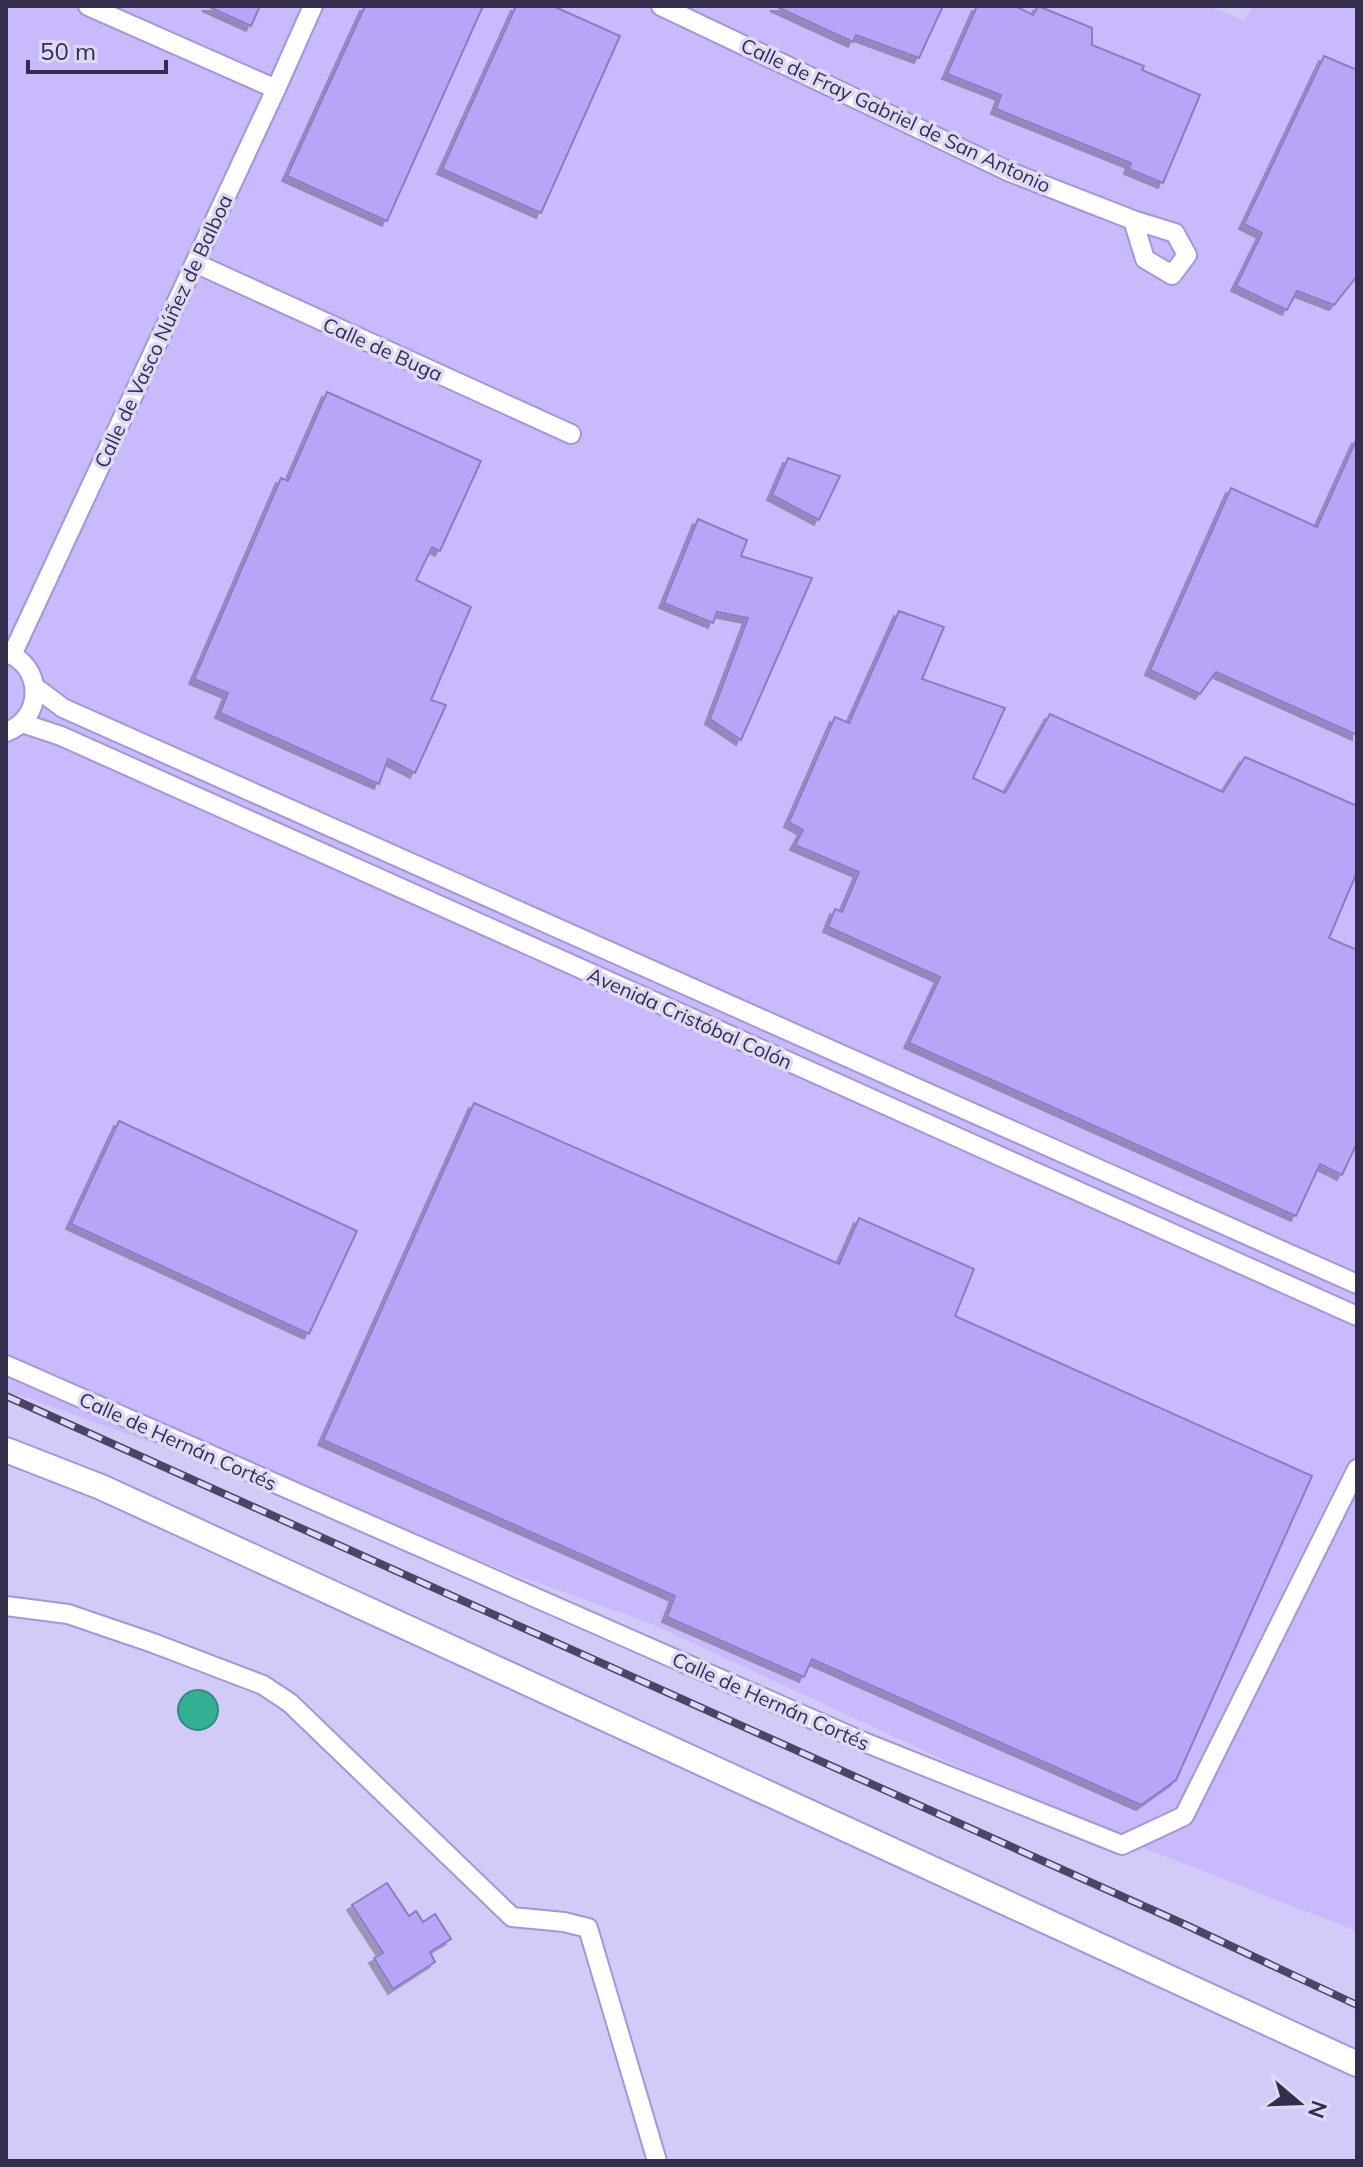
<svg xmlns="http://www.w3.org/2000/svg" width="1363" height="2167" viewBox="0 0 1363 2167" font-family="Mulish,sans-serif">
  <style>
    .built { fill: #c8bafc }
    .water { fill: #32b093; stroke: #33897d; stroke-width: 2 }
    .building { fill: #b7a5f7; stroke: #8c7dc3; stroke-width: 2; filter: url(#shadow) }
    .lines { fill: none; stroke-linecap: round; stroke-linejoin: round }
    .minor-casing { stroke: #a495dd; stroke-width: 22 }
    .major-casing { stroke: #a495dd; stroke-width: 28 }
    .minor { stroke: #fff; stroke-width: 18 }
    .major { stroke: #fff; stroke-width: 24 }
    .rail-casing { stroke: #4b4464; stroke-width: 8 }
    .rail { stroke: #dfd9f8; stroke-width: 5; stroke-dasharray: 15; stroke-linecap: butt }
    .labels { text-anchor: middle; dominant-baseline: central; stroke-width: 7; stroke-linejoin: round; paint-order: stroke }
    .street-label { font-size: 20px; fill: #342d4b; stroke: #dfd9f8 }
  </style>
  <defs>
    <filter id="shadow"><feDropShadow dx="-5" dy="5" stdDeviation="0" flood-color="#0004"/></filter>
  </defs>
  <rect width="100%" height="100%" fill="#d2caf7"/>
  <polygon class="built" points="6,6 1209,6 1243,20 1254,6 1357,6 1357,1931 1077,1822 652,1624 28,1398 6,1393"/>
  <circle class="water" cx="198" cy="1710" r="20"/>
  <g class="building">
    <polygon points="207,6 260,6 251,26"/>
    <polygon points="365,6 483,6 387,221 287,176"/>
    <polygon points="516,6 553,6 620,36 541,213 442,169"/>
    <polygon points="775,6 943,6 919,58 856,35 853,42"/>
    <polygon points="977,6 1015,6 1033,15 1038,6 1092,28 1092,45 1144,66 1142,70 1200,95 1163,183 1129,169 1131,163 996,109 1001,95 947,74"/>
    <polygon points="1324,56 1357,70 1357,276 1334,305 1297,291 1287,310 1236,286 1262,233 1244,224"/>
    <polygon points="327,392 481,461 440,551 432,547 416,580 471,607 431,700 446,705 415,773 388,759 379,784 220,713 228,693 194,679 281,478 288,481"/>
    <polygon points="1357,438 1357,735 1216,672 1200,694 1150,670 1231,488 1317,527"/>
    <polygon points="788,458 840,476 819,520 772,495"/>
    <polygon points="698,519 747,540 741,556 812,578 741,740 710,719 748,618 717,612 713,623 664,603"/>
    <polygon points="899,611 944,627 922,679 1005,708 973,778 1005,793 1050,714 1223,792 1245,757 1357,806 1357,872 1329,938 1357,950 1357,1143 1342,1175 1320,1164 1296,1216 909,1043 940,977 828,927 835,909 842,912 859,872 795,845 803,830 789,822 835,717 849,723"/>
    <polygon points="474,1103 839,1264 859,1218 974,1269 955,1316 1312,1476 1176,1780 1141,1805 812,1659 804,1677 667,1617 675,1596 323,1440"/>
    <polygon points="119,1121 357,1231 309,1334 71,1224"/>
    <polygon points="387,1883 409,1916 416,1911 423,1922 435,1914 451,1939 430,1952 435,1962 393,1989 374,1958 383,1953 352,1905"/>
  </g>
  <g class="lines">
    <defs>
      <g id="minor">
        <polyline points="88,6 276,89"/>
        <polyline points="661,6 1010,172 1133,220 1175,233 1187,255 1172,275 1145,259 1133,220"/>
        <polyline points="195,263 571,434"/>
        <path d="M6,653C44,665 44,719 6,732"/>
        <polyline points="12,655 276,89 313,6"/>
        <polyline points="35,687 63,708 1357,1284"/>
        <polyline points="22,723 61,736 1357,1316"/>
        <polyline points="6,1365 864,1742 1122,1845 1184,1816 1357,1469"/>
        <polyline points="6,1606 68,1614 153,1643 263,1685 290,1703 512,1917 564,1922 588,1928 657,2161"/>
      </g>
      <polyline id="major" points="6,1450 101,1487 1357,2064"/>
    </defs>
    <use href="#minor" class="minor-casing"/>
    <use href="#major" class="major-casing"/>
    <use href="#minor" class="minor"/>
    <use href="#major" class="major"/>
    <defs>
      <polyline id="rail" points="6,1396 1186,1925 1357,2005"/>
    </defs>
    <use href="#rail" class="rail-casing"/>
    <use href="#rail" class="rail"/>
  </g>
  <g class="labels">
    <g class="street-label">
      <text transform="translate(896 115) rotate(25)">Calle de Fray Gabriel de San Antonio</text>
      <text transform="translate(163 331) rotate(-65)">Calle de Vasco Núñez de Balboa</text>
      <text transform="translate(383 349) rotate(24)">Calle de Buga</text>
      <text transform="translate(690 1018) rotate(24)">Avenida Cristóbal Colón</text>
      <text transform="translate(178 1441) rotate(24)">Calle de Hernán Cortés</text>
      <text transform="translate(771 1701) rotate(24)">Calle de Hernán Cortés</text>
    </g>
  </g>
  <rect width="1363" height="2167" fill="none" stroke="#342d4b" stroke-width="16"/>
  <g transform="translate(1299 2103) rotate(109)" stroke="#dfd9f8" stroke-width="6" paint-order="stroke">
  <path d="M0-6L14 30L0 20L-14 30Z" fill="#342d4b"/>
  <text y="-12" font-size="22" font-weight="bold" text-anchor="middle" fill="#342d4b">N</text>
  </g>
  <path d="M28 60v12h138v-12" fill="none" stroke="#342d4b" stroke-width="4"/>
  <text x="40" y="60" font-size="24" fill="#342d4b" stroke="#dfd9f8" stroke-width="6" paint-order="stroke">50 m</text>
</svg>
